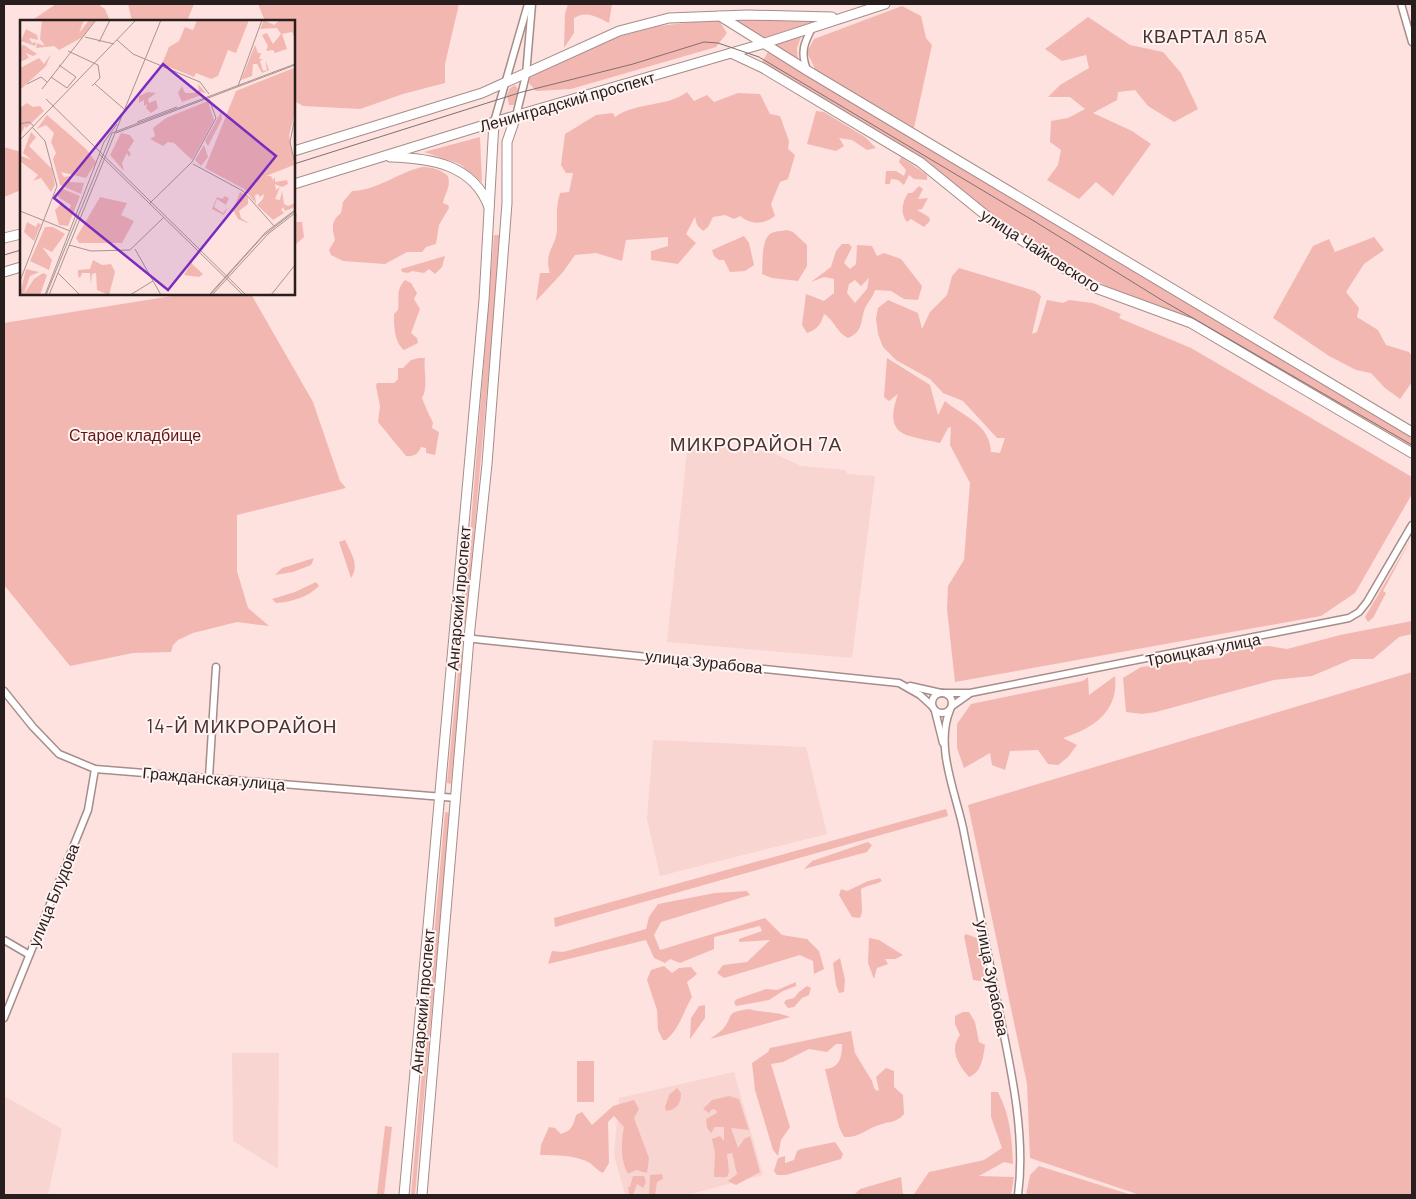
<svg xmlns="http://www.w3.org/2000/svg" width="1416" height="1199" viewBox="0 0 1416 1199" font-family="Barlow,sans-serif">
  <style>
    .built { fill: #f9d5d1 }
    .green { fill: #f3b7b1; fill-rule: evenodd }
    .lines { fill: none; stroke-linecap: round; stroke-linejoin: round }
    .street-casing { stroke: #a68d8a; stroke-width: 9 }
    .secondary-casing { stroke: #a68d8a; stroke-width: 11 }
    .street { stroke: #fff; stroke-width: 6 }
    .secondary { stroke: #fff; stroke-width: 9 }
    .tram { stroke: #81706e; stroke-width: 1 }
    .labels { text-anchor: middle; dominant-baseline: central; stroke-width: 4; stroke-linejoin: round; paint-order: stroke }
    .street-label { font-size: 16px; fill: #281e1d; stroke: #fff4f2 }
    .park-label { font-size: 16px; fill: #611414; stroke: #fff4f2 }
    .neighbourhood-label { font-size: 18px; letter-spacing: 1px; fill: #463230; stroke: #fff4f2 }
    .quarter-label { font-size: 19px; letter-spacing: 1px; fill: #463230; stroke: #fff4f2 }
    .inset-road { fill: none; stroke: #a89491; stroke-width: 1 }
    .view { fill: #7b2cbf; fill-opacity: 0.15; stroke: #7b2cbf; stroke-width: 2.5 }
    .inset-edge { fill: none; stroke: #281e1d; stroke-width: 2.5 }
  </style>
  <rect width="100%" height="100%" fill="#fde2df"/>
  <g class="built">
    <polygon points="697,443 773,453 801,466 846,470 847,474 875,476 852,658 667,642 687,451"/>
    <polygon points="653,740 806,747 827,834 660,876 647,819"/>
    <polygon points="232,1053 279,1053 278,1169 233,1141"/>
    <polygon points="734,1072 763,1175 687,1195 625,1195 614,1155 619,1098"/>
    <polygon points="4,1096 62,1129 48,1195 4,1195"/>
  </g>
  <g class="green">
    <polygon points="56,4 98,4 105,9 110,21 31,21"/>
    <polygon points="128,4 194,4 187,21 132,21"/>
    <polygon points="258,4 459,4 445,64 445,83 403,94 360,109 303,106 294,101 294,21 265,21"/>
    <path d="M568,4H612L609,23C597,17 587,10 574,18V33L564,48L565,14Z"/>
    <polygon points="902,6 921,16 926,38 932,45 914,128 816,71 807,52 814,39"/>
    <polygon points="1088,17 1130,45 1163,52 1181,73 1198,109 1174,122 1148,106 1135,90 1118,92 1117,100 1093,113 1132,131 1151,144 1113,196 1096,182 1079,199 1047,180 1058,165 1061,150 1050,142 1051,121 1068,118 1085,109 1070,97 1048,97 1060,85 1089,68 1086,55 1062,61 1045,49"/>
    <polygon points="718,19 727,33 716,47 571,89 536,91 529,83 530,76 610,39 659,26"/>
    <polygon points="732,19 816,21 763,38"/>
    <polygon points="802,34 797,48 798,60 773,45"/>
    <polygon points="768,52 1412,438 1412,449 1192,319 1106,286 1077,270 969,201 921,157 762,62"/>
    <polygon points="515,85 518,89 514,105 509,105 507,95 510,88"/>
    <path d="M687,92L694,101L707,95L714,102L738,93L760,94L770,114L780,116L789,141L788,149L795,155L788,179L780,182L771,204L775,216C763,225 751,225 740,216L734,219L725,215L713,217L708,227L703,231L697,225L695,217L686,234L696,243L678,264L651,260V251L668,246V237L626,240L622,261L596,253L575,255L563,272L536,301L540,273H550C543,252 557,246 557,228C557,215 556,206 560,193L569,192L573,173H566L561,165L565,134L596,115L613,113L615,117C635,102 668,107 687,92Z"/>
    <polygon points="816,111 824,112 865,137 876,148 867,150 852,140 839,138 844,146 836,151 807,144"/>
    <polygon points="480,137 482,182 460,164 424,152"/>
    <polygon points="4,147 21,152 21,190 4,197"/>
    <polygon points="901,157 927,175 927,180 914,179 909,175 904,185 898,180 891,179 890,184 885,184 886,171 896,171 904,176 906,170 899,162"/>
    <path d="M422,167C432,167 440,169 448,176C451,188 445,192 443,203L448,205L449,208L439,225L436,244L426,247L422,252H407L385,264L343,261L331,255L329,250L335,240C332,228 331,221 341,213L343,202L352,191C378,190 397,173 422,167Z"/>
    <path d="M919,186L923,189L918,199L928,198L922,209L917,210L929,217L930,221L924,227L911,219L907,222C900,214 902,202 908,193H912Z"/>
    <polygon points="294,212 297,214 296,222 302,222 304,237 294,246"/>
    <path d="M787,230L793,232L807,245V266L798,281L772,278L762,274C763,263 761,241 770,234C774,231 782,231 787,230Z"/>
    <polygon points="494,235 501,235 466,624 463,624"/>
    <polygon points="744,236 749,243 754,265 745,271 730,272 724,260 719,260 714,256 712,250"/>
    <polygon points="1374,237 1384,250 1364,264 1346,292 1359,308 1357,317 1378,330 1386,345 1409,352 1412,356 1412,382 1400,399 1385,388 1371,373 1356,370 1329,356 1273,318 1313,246 1329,239 1335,252"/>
    <path d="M842,244H849L852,247L844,263L850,269L856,264L857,245L872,246L877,256L884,253L901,259L922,286L918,300L904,299L891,291L875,290C873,297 868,302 865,308C860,321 864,331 848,338C836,332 835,321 824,314C821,324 818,329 807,333L802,325L806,294L824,301L834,293V279L824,277L811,282L831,267L836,251ZM869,278L867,289L855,303L847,293L849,284L855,280L861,286Z"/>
    <polygon points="445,256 442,267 435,274 429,269 424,273 412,271 408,273 402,272 401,269"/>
    <path d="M959,268L1035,291L1041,296L1032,334L1037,332L1047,300L1063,303L1069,300L1093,303L1121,314L1119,318L1191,348L1412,477V494L1355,593L1321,616L955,682L947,609L948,586L964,560L970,483L950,445L951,427L948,428L940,443C905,435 883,437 898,394L889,401L884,397L887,358L930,385L938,415L945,401C964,417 990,424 991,452L1000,453L1005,438H997L963,401L943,393L930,379L896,360L883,347L878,334L876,319L878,308L888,300L918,313L922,329L930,312L947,295L952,276Z"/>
    <path d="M405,280L411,283L417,293L414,299L420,309L411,333L417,338L418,343L404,350C394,342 394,325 394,314L398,310C400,298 395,291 405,280Z"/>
    <polygon points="184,294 251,294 313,402 340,481 346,488 237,515 237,571 248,608 269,626 237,622 193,633 178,640 173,645 171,652 133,653 70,666 4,585 4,323"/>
    <path d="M419,358H425C423,371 429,386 422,398C423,401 431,420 433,422L432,428L439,432L435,455L426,453V448L421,447C418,454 414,457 406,456L378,422L380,406L376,386L377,383H394L398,379V368H403L411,360Z"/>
    <polygon points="1412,537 1383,591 1386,593 1373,618 1368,622 1365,617"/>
    <path d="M345,540C351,553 360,565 351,578L339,542Z"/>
    <polygon points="314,558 311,565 293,572 275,575 282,568"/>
    <path d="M316,582L319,586C308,597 292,602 276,603L272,599L295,592Z"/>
    <polygon points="1412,621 1412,634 1399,637 1373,659 1352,659 1312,676 1274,680 1156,712 1142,714 1126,712 1123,678 1141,667 1219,658 1236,648 1269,646 1287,649 1340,635"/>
    <polygon points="460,651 464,652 451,784 447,783"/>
    <polygon points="1412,672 1412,1195 1140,1195 1030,1158 1027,1084 968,805"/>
    <path d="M1115,676C1119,712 1093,728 1063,738L1077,745L1068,757L1058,765L1048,764L1038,750L1010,751L1005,770L992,765L990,753L964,768L957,748V724L971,704L1083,681L1088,677L1089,695Z"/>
    <polygon points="946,809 948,816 555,927 554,918"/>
    <polygon points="445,812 450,813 415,1195 411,1195"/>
    <polygon points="868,842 872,845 867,852 804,869 812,861"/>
    <path d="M880,878L882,881C875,885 867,885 861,889L862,912L860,918L852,917L839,895L841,889L847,891L868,881Z"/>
    <polygon points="747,891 750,895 661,922 654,935 660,950 765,918 782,935 807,939 819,951 824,969 814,974 813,961 800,955 724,978 717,973 723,965 747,962 770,940 739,942 739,939 762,931 760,926 714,937 714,949 680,963 670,959 665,963 654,958 646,940 548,964 552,951 563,952 646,929 649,917 658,904 715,893"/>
    <polygon points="966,934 977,938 987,982 973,980 964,936"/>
    <polygon points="869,938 879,940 903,955 895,959 885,959 888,964 877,968 874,979 868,963"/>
    <polygon points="840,958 845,980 844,992 839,993 836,985 833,963"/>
    <path d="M664,966L672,973L679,968L691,967L697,974L687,982L692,997C683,1012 680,1028 666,1040H663L658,1030L657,1010L647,980L651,970Z"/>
    <polygon points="796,982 796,986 783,991 769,1000 736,1006 734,1002 737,999 766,989 777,990"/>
    <polygon points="807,986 811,988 809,995 802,998 794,1007 788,1008 784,1003 786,1000 794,998 799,992"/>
    <polygon points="705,1005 705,1018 690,1039 691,1018 699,1006"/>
    <path d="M749,1009C763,1013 777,1011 790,1017L710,1039C714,1036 719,1033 723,1029C735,1014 724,1013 749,1009Z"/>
    <path d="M963,1012H969L975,1022L979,1042L985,1045C983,1058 982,1072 969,1077C958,1064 949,1050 960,1035L955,1024V1016Z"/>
    <path d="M851,1031L855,1053L872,1081L874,1088L877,1091L879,1090L876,1077L886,1068L894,1071V1087L903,1095L904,1114C896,1123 890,1121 879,1125C866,1129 859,1138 844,1137L839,1127L825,1069C840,1068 842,1057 842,1044H836L827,1052L809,1049L783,1062L771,1064L790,1127L781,1140L778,1156L773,1150L755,1090L752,1063L768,1052L770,1048Z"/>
    <rect x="577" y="1061" width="17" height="41"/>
    <path d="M677,1088L681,1093C681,1103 677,1110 666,1111L665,1107L669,1095Z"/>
    <path d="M991,1092H998C1010,1115 1012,1138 1013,1164L1004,1162L979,1176L1014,1177L1011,1195H910L914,1194L929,1172L984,1160L1002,1148L991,1117Z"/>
    <polygon points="729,1096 739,1099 749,1130 731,1128 738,1148 744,1139 750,1136 760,1172 736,1185 728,1181 737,1174 732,1153 727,1154 729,1172 727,1177 714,1177 715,1153 712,1139 720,1136 724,1141 724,1127 715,1127 711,1133 707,1128 706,1119 717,1113 716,1110 712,1109 709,1113 703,1109 712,1100"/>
    <path d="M634,1100L639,1109L634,1118L649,1158L647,1173L636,1170L628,1174C620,1160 621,1142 624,1127L614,1116L608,1122L609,1163L603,1173C598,1171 595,1167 590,1163C576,1155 556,1155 540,1155L541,1145L549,1127L555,1128L561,1134C572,1130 573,1126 576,1115L582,1112L592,1125L613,1106Z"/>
    <polygon points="385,1126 392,1127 384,1195 377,1195"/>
    <polygon points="835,1142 843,1154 841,1159 786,1175 777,1175 774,1171 778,1158 785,1156 785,1163 794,1160 797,1151 801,1149"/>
    <polygon points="1039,1166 1132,1195 1026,1195 1030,1175"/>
    <polygon points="662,1174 663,1179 657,1182 655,1195 649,1195 650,1175"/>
    <polygon points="633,1176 644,1176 646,1182 643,1188 637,1184 633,1195 629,1195 628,1187 630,1187"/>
    <polygon points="901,1177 903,1195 854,1195 860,1189"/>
  </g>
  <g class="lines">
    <defs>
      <g id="street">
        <polyline points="1401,4 1412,42"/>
        <path d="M807,70C800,52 804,43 813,26"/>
        <polyline points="516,116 526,75 532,4"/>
        <polyline points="494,122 528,4"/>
        <polyline points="455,637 899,683 920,695 932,706"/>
        <polyline points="910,686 941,693"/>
        <polyline points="4,691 33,727 59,754 95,769 456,798"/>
        <circle cx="942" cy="703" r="10"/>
        <polyline points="943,693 970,693 1349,618 1359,612 1367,602 1412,525"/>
        <polyline points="952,706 969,694"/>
        <path d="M950,710C935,746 955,791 963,828C975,889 987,950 999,1011C1011,1069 1026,1136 1018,1195"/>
        <polyline points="935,711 943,743"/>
        <polyline points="209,777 216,667"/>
        <polyline points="4,940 28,954"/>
        <polyline points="4,1018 88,810 95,769"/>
      </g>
      <g id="secondary">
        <polyline points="720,16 808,71 1412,432"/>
        <polyline points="731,53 763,68 920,162 994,222 1093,287 1191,323 1412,453"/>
        <polyline points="294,151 482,93 619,31 669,18 747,15 832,17"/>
        <path d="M390,157C430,158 473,164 489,207"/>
        <polyline points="294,184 494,122 762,44 885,4"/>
        <polyline points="4,238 21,234"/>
        <polyline points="4,272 21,267"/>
        <polyline points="404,1195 484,300 494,122"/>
        <polyline points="422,1195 469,638 487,464 507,203 507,142 516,116"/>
      </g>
    </defs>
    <use href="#street" class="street-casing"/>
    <use href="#secondary" class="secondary-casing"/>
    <use href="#street" class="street"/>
    <use href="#secondary" class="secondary"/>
    <g class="tram">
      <polyline points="294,164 522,92 633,64 704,42 718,43 759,57 1034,221 1160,299 1412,445"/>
      <polyline points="4,255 21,250"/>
    </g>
  </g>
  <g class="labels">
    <g class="street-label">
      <text transform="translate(567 101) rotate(-16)">Ленинградский проспект</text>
      <text transform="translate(1041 250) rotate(33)">улица Чайковского</text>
      <text transform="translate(458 598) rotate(-85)">Ангарский проспект</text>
      <text transform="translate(1203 649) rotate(-11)">Троицкая улица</text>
      <text transform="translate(704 661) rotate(6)">улица Зурабова</text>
      <text transform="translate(214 778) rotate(5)">Гражданская улица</text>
      <text transform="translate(53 895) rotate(-68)">улица Блудова</text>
      <text transform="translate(993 978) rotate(79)">улица Зурабова</text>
      <text transform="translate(422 1001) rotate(-85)">Ангарский проспект</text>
    </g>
    <g class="park-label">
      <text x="135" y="434">Старое кладбище</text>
    </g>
    <g class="neighbourhood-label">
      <text x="1205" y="36">КВАРТАЛ 85А</text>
    </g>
    <g class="quarter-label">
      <text x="756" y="443">МИКРОРАЙОН 7А</text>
      <text x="242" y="725">14-Й МИКРОРАЙОН</text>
    </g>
  </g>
  <g transform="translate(20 20)">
    <rect width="275" height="275" fill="#fde2df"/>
    <path d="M22,0H64L59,13L69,0H75L63,17L39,30L34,26L16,28L17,23L25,26L20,19ZM177,0H229L216,33L208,30L198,56L191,59L176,53L174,57L142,44L149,27L159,21L165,7L173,10ZM244,0L254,5L260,0H275V18L272,12L262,14L267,29L255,33L253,30L246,31L248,26L242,15L247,13L253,24L261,14L257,8L240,9ZM6,9L17,15L18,20L9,18L12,23L16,22L15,26L1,21ZM4,25L17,34L13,36L6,33L9,38L0,42V26ZM235,25L238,33H241L239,39H243L240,41L243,51L247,50L245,40L249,50L242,53L237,44H233L232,56L221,60ZM31,34L26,46L0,70V48L19,38L24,44ZM274,48L275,94L269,115L274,145L246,156H251L253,160L255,157V162L267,160L268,164L262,167L255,164L256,170L260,167L255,179L260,180L262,171L264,184L268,186L275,183V187L265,191L263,187L261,190L264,193L253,200L237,185L243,179L244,174L240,177L238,174L241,173L235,175L236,184L224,169L185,148L216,71ZM178,64L186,73L180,72L179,76L162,82L158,73L162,66L165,73H173L179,72ZM128,72L136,73L128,79L129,83L136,80L138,88L131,93L126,88L127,84L124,86V80L119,83V76ZM188,81L194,100L172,140L154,123L148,122L143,126L130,119L135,116L133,108L146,98ZM7,83L13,87L20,86L24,91L6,108L5,106L0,116V88ZM201,92L202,99L188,126L185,121ZM27,95L66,129L76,142L66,158L41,152L44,157L50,156V162L64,163L61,174L40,165L33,139L36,133L31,122L34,113L26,105L17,109ZM11,112L16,117L9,126L32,149L35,165L31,172L21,158L13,161L18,155L0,141L1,136L12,140L3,133ZM101,113L110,115L114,121L108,130L111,134L109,137L107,133L102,143L104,151L90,135ZM184,125L188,137L181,146L175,140ZM214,168L228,177V184L219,191L221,198L230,204L218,199L213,190L220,172ZM43,169L60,176L48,206L39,205L35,190L41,184L47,190L50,188L51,185L38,177L39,170ZM204,176L209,178L206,185L197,179L194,187L203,193L208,187L204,195L192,189L197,177L203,179ZM80,177L107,183L101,195L114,201L102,223H59L56,218ZM7,202L16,207L18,203L21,204L14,221L4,212ZM25,207H33L45,214L32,232L22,227L32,240L29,250L10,241ZM73,240L82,245L91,244L95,252L89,275L77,270L76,253L72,254L71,264L70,253H62L60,258L58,256V250L70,249ZM171,243L183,254L179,257L164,255ZM6,249L19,252L10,256L4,274L14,259L23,253L27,255L20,275L0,274Z" fill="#f3b7b1"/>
    <path class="inset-road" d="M65,17L94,24M97,20L113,34L180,62L189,74M79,22L90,0M48,31L78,45L80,58L72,66M39,45L56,57L47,68M31,57L47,68M7,64L21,57L27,62M75,64L104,89M218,66L242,0M22,69L76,0M26,79L226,275M275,97L270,122L275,144M117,102L157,87M0,104L9,102L14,106M96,113L275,45M0,120L116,0M79,134L223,275M172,142L196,98L189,79M173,144L223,171L254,206M130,183L172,142M0,191L50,211M49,225L71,231L110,230L144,197M115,229L141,275M38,253L60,275M0,261L37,166L25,121L12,107M25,275L84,122L97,104M26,275L92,113L275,44M29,275L141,0M110,275L133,261M189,275L246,212L275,190M190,275L243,216L275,191M192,275L248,214L275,193M251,275L275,245"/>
    <path class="view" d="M143,44L256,136L148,270L34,178Z"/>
    <rect width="275" height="275" class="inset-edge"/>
  </g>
  <rect width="1416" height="1199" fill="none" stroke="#281e1d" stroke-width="10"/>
</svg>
